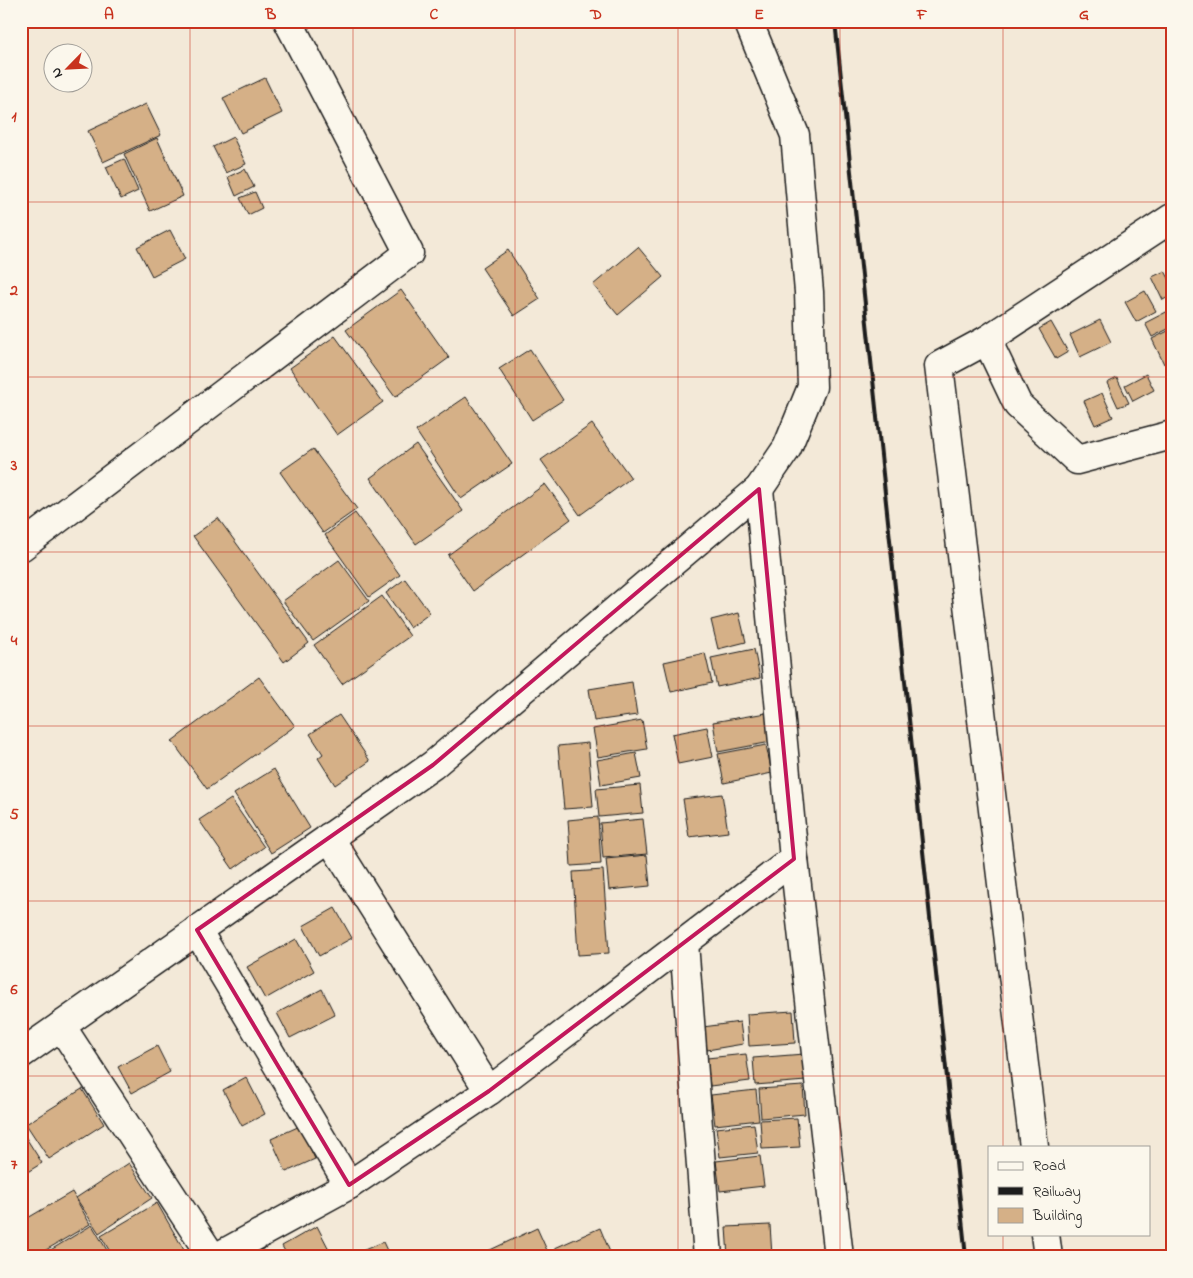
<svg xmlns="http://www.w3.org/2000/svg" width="1193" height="1278" viewBox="0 0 1193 1278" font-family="'Indie Flower',sans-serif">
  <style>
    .building { fill: #d5b087; stroke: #1c1c1c }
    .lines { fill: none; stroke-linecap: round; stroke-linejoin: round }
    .street-casing { stroke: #1c1c1c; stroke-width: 31 }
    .street { stroke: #fbf7ec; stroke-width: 28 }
    .rail { stroke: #1c1c1c; stroke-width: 4 }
    .marked { fill: none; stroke: #c2185b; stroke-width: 4; stroke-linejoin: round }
    .grid { fill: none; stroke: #c8321e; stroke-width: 1; stroke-opacity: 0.55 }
    .neatline { fill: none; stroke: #c8321e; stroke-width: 2 }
    .grid-label { font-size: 16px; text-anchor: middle; font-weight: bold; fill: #c8321e }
  </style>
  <rect width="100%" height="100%" fill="#f3e9d8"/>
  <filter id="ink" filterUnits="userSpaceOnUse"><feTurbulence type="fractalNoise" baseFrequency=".02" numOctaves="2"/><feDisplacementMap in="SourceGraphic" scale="10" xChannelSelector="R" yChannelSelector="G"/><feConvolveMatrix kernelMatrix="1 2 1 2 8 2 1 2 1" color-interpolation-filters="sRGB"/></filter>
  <g filter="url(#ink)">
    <g class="building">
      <polygon points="265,78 282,113 241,133 223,98"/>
      <polygon points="146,104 161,135 103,162 88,131"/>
      <polygon points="233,137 246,164 226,173 213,147"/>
      <polygon points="157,138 183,196 150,211 124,154"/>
      <polygon points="124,159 138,191 121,199 106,167"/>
      <polygon points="245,169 254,187 236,196 228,177"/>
      <polygon points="255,192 262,208 248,215 240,198"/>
      <polygon points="170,230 185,259 152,276 137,247"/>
      <polygon points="638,247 663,277 618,315 593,285"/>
      <polygon points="508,250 540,299 514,316 482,268"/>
      <polygon points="1165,271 1172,284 1172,295 1163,300 1152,277"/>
      <polygon points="401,290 449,358 395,397 346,330"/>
      <polygon points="1145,291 1156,311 1136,322 1125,302"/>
      <polygon points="1172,309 1172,327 1152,337 1145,323"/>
      <polygon points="1100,320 1111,342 1080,357 1070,335"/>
      <polygon points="1051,322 1068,352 1056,359 1039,329"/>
      <polygon points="1172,329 1172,360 1164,364 1152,339"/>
      <polygon points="335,336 383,402 337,435 290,368"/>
      <polygon points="530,349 563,400 532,420 499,369"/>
      <polygon points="1146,374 1154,390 1133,401 1125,385"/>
      <polygon points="1117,378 1129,403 1118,407 1107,383"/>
      <polygon points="1102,393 1113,417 1095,425 1084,401"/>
      <polygon points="466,397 512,464 461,499 416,431"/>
      <polygon points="592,424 631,478 580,515 541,460"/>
      <polygon points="416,444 463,511 416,544 370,478"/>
      <polygon points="313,449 357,509 323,533 280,472"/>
      <polygon points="545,484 571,519 473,591 448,555"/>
      <polygon points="355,513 400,575 369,597 325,535"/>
      <polygon points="218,518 309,643 284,662 193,536"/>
      <polygon points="339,560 369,601 313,641 283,601"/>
      <polygon points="405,579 430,613 410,628 386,593"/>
      <polygon points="382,596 410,636 342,684 314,645"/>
      <polygon points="739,613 746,642 718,649 711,620"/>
      <polygon points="754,649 760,678 717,687 711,658"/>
      <polygon points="705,653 712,683 671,692 664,662"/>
      <polygon points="259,677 295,726 207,789 172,741"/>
      <polygon points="632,682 637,715 594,721 589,689"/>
      <polygon points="766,713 771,742 718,752 713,722"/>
      <polygon points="339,715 370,761 335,785 318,758 323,754 310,734"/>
      <polygon points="642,720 647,749 598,757 593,729"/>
      <polygon points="707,727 713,757 678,764 672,734"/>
      <polygon points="588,743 593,807 564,809 558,746"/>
      <polygon points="766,745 772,773 724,783 718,754"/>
      <polygon points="636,753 641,778 601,785 597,760"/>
      <polygon points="274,769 310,828 271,853 234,794"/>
      <polygon points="640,785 643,813 599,817 596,789"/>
      <polygon points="722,794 728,832 689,837 683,799"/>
      <polygon points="231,799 264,847 233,869 199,820"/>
      <polygon points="598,817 601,864 571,866 568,820"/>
      <polygon points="643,819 647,854 603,858 600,823"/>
      <polygon points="647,855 650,886 609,890 606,859"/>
      <polygon points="603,870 609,953 578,955 573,872"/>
      <polygon points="335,908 352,938 319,956 303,926"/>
      <polygon points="296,939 314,971 265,999 247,967"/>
      <polygon points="322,989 335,1015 290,1038 277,1013"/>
      <polygon points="793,1011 795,1043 749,1046 747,1014"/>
      <polygon points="740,1022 743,1044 707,1050 703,1027"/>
      <polygon points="157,1046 170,1072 132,1093 118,1067"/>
      <polygon points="746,1054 750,1081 710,1086 707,1058"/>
      <polygon points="804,1054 806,1081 755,1085 753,1058"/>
      <polygon points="246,1077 265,1114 242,1126 223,1090"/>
      <polygon points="803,1086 805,1114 761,1118 759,1089"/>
      <polygon points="82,1089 104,1124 49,1159 26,1124"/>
      <polygon points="756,1090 759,1120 715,1125 711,1095"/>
      <polygon points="797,1118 800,1147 762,1149 760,1120"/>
      <polygon points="754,1124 758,1153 720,1157 716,1128"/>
      <polygon points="300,1126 315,1159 286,1172 271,1139"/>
      <polygon points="21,1130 42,1163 21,1176"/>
      <polygon points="760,1156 764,1186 720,1191 716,1161"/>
      <polygon points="129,1163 152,1198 99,1233 76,1198"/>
      <polygon points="72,1192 90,1224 34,1257 25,1257 21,1251 21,1222"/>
      <polygon points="157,1203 188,1257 113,1257 101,1236"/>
      <polygon points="92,1225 111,1257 39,1257"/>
      <polygon points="770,1225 772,1256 728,1257 726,1227"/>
      <polygon points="317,1226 333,1257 288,1257 282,1246"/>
      <polygon points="537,1228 550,1257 491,1257 488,1251"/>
      <polygon points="600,1228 612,1257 558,1257 555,1248"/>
      <polygon points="383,1242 390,1257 356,1257 355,1254"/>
    </g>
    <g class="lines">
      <defs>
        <g id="street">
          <polyline points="987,340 1018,405 1077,460 1172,435"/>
          <polyline points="759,489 794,859 839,1257"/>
          <polyline points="21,547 409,253 288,21"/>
          <polyline points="329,837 489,1091"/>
          <polyline points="197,930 349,1185"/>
          <polyline points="684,943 708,1257"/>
          <polyline points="61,1026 212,1257"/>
          <polyline points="21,1054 433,765 759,489 787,448 812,387 809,292 795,135 748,21"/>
          <polyline points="1034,1147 939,366 987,340 1172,218"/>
          <polyline points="1045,1234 1048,1257"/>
          <polyline points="217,1257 349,1185 489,1091 794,859"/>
        </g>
      </defs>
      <use href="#street" class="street-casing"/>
      <use href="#street" class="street"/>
      <polyline class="rail" points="835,21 966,1257"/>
    </g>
  </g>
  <path class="marked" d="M759,489L794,859L489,1091L349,1185L197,930L433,765Z"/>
  <path class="grid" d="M190,21V1257M353,21V1257M515,21V1257M678,21V1257M840,21V1257M1003,21V1147M21,202H1172M21,377H1172M21,552H1172M21,726H1172M21,901H1172M21,1076H1172M1003,1234V1257"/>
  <rect width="1193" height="1278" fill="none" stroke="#fbf7ec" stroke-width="55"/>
  <rect x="988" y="1146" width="162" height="90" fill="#fbf7ec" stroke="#a29f99"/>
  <rect x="998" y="1162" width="25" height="8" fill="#fbf7ec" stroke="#a29f99"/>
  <text x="1033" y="1170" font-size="15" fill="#1c1c1c">Road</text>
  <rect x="998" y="1187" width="25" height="8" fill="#1c1c1c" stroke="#a29f99"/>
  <text x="1033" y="1196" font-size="15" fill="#1c1c1c">Railway</text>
  <rect x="998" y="1208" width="25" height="15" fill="#d5b087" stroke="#a29f99"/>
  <text x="1033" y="1220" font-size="15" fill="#1c1c1c">Building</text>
  <g transform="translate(68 68) rotate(246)"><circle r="24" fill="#fbf7ec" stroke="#a29f99"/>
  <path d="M0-4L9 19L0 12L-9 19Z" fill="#c8321e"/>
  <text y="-8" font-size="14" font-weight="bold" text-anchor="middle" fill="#1c1c1c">N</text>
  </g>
  <rect x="28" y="28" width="1138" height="1222" class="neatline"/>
  <g class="grid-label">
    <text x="109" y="19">A</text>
    <text x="271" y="19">B</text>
    <text x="434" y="19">C</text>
    <text x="596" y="19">D</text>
    <text x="759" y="19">E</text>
    <text x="922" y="19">F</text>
    <text x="1084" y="19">G</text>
    <text x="14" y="121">1</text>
    <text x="14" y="295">2</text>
    <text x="14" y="470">3</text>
    <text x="14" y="645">4</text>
    <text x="14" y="819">5</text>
    <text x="14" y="994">6</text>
    <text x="14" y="1169">7</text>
  </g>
</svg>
